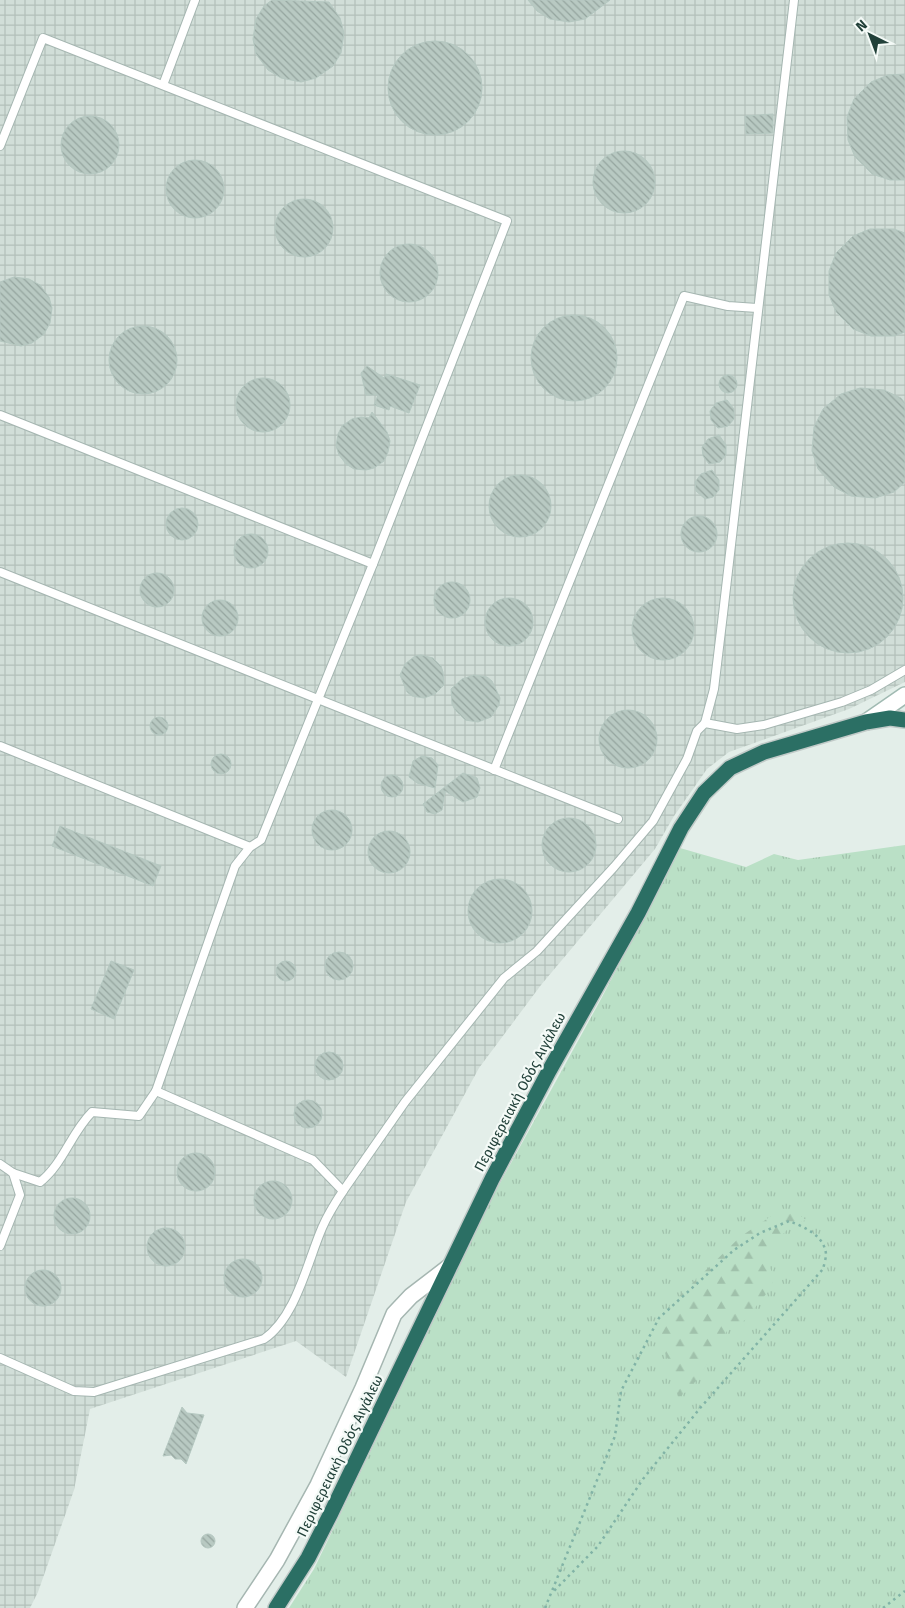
<svg xmlns="http://www.w3.org/2000/svg" width="905" height="1608" viewBox="0 0 905 1608" font-family="'Fira Sans',sans-serif">
  <style>
    .industrial { fill: url(#industrial-grid) }
    .grass { fill: url(#grass-tufts) }
    .forest { fill: url(#forest-firs) }
    .building { fill: url(#building-back-hatch); stroke: #b5c8c1 }
    .lines { fill: none; stroke-linecap: round; stroke-linejoin: round }
    .lane-casing { stroke: #a5b6b1; stroke-width: 10 }
    .street-casing { stroke: #a5b6b1; stroke-width: 18 }
    .secondary-casing { stroke: #a0bab2; stroke-width: 18 }
    .highway-casing { stroke: #c1cac8; stroke-width: 18 }
    .path { stroke: #81b3a6; stroke-width: 2.5; stroke-dasharray: 2.5 4; stroke-linecap: butt }
    .lane { stroke: #fff; stroke-width: 8 }
    .street { stroke: #fff; stroke-width: 15 }
    .secondary { stroke: #fff; stroke-width: 15 }
    .highway { stroke: #2b6f64; stroke-width: 15 }
    .labels { text-anchor: middle; dominant-baseline: central; stroke-width: 4.5; stroke-linejoin: round; paint-order: stroke }
    .street-label { font-size: 14px; fill: #214039; stroke: #f4faf7 }
  </style>
  <defs>
    <pattern id="industrial-grid" width="8" height="8" patternUnits="userSpaceOnUse" patternTransform="scale(1.25)"><rect width="8" height="8" fill="#d1ded8"/><path d="M0 4h8M4 0v8" fill="none" stroke="#b3c0ba"/></pattern>
    <pattern id="grass-tufts" width="24" height="20" patternUnits="userSpaceOnUse" patternTransform="scale(1.25)"><rect width="24" height="20" fill="#bae0c6"/><path d="M3 7l-1-3M5 7V3M7 7l1-3M15 17l-1-3M17 17v-4M19 17l1-3" fill="none" stroke="#a0c1ab"/></pattern>
    <pattern id="forest-firs" width="22" height="20" patternUnits="userSpaceOnUse" patternTransform="scale(1.25)"><rect width="22" height="20" fill="#bae0c6"/><path d="M5 1l3.5 6h-7zM16 11l3.5 6h-7z" fill="#a0c1ab"/></pattern>
    <pattern id="building-back-hatch" width="6" height="6" patternUnits="userSpaceOnUse" patternTransform="scale(1.25)"><rect width="6" height="6" fill="#b8c9c2"/><path d="M-1 5l2 2M0 0l6 6M5-1l2 2" fill="none" stroke="#95a59f"/></pattern>
  </defs>
  <rect width="100%" height="100%" fill="#e3eee9"/>
  <polygon class="industrial" points="0,0 905,0 905,682 849,709 729,752 707,769 674,816 655,849 541,985 479,1068 406,1202 346,1377 296,1341 90,1409 74,1490 38,1592 30,1608 0,1608"/>
  <polygon class="grass" points="905,845 905,1608 289,1608 314,1569 494,1194 601,999 680,848 746,867 774,854 798,860"/>
  <path class="forest" d="M793,1210L806,1220C780,1228 778,1242 768,1265L774,1275L771,1288L745,1320L727,1331L697,1380L678,1399L677,1379L661,1344L659,1325L670,1305L740,1237L777,1212Z"/>
  <g class="building">
    <polygon points="272,0 329,2 340,18 344,33 341,53 333,66 316,78 301,82 281,78 268,70 256,54 253,39 256,19 264,6"/>
    <polygon points="528,0 610,0 585,19 569,22 550,19 537,11"/>
    <circle cx="435" cy="88" r="47"/>
    <polygon points="905,74 905,180 890,180 872,174 855,157 848,140 847,117 854,99 871,82 888,75"/>
    <polygon points="773,114 773,133 746,134 745,116"/>
    <circle cx="90" cy="145" r="29"/>
    <circle cx="624" cy="182" r="31"/>
    <circle cx="195" cy="189" r="29"/>
    <circle cx="304" cy="228" r="29"/>
    <polygon points="870,229 894,229 905,233 905,332 894,336 871,336 853,329 836,312 829,295 829,271 836,253 853,236"/>
    <circle cx="409" cy="273" r="29"/>
    <polygon points="14,277 29,279 40,285 49,297 52,308 50,323 44,334 32,343 21,346 0,341 0,282"/>
    <circle cx="574" cy="358" r="43"/>
    <circle cx="143" cy="360" r="34"/>
    <polygon points="367,366 384,378 386,374 420,385 409,413 390,406 389,410 374,405 378,395 366,395 361,373"/>
    <circle cx="728" cy="384" r="9"/>
    <circle cx="263" cy="405" r="27"/>
    <polygon points="860,388 884,390 901,398 905,403 905,482 894,492 875,498 851,496 834,487 818,469 812,451 814,427 823,409 841,394"/>
    <polygon points="727,400 734,409 734,419 728,426 718,428 711,420 710,411 716,403"/>
    <polygon points="372,412 387,432 390,441 388,452 384,461 374,468 366,470 354,469 346,464 339,455 336,446 338,434 342,426 352,419 361,417 369,418"/>
    <polygon points="719,435 726,445 726,455 720,462 709,464 703,456 702,447 708,439"/>
    <polygon points="712,470 719,480 719,490 713,497 705,499 696,491 695,482 701,474"/>
    <circle cx="520" cy="506" r="31"/>
    <circle cx="182" cy="524" r="16"/>
    <circle cx="699" cy="534" r="18"/>
    <circle cx="251" cy="551" r="17"/>
    <circle cx="848" cy="598" r="55"/>
    <circle cx="157" cy="590" r="17"/>
    <circle cx="452" cy="600" r="18"/>
    <circle cx="509" cy="622" r="24"/>
    <circle cx="663" cy="629" r="31"/>
    <circle cx="220" cy="618" r="18"/>
    <polygon points="421,655 433,658 441,666 443,672 444,685 435,694 424,698 412,696 407,692 400,675 405,664 415,656"/>
    <polygon points="474,675 487,677 492,681 500,698 499,705 491,717 478,722 465,720 455,710 452,704 451,689 462,679"/>
    <circle cx="628" cy="739" r="29"/>
    <circle cx="159" cy="726" r="9"/>
    <circle cx="221" cy="764" r="10"/>
    <polygon points="422,756 432,758 438,765 435,788 417,783 409,777 413,761"/>
    <polygon points="463,773 477,778 480,788 477,797 463,802 445,791 442,810 435,814 427,812 423,804"/>
    <circle cx="392" cy="786" r="11"/>
    <circle cx="332" cy="830" r="20"/>
    <circle cx="569" cy="845" r="27"/>
    <polygon points="60,826 161,866 153,886 52,846"/>
    <circle cx="389" cy="852" r="21"/>
    <circle cx="500" cy="911" r="32"/>
    <circle cx="339" cy="966" r="14"/>
    <polygon points="111,961 134,970 114,1019 91,1009"/>
    <circle cx="286" cy="971" r="10"/>
    <circle cx="329" cy="1066" r="14"/>
    <circle cx="308" cy="1114" r="14"/>
    <circle cx="196" cy="1172" r="19"/>
    <circle cx="273" cy="1200" r="19"/>
    <circle cx="72" cy="1216" r="18"/>
    <circle cx="166" cy="1247" r="19"/>
    <circle cx="243" cy="1278" r="19"/>
    <circle cx="43" cy="1288" r="18"/>
    <polygon points="182,1407 187,1413 204,1415 186,1464 181,1459 175,1459 171,1455 163,1456"/>
    <circle cx="208" cy="1541" r="7"/>
  </g>
  <g class="lines">
    <defs>
      <g id="lane">
        <polyline points="163,85 195,0"/>
        <polyline points="0,146 43,38 507,221 373,564 261,840 250,847 0,746"/>
        <polyline points="0,415 373,564"/>
        <polyline points="0,572 618,819"/>
        <polyline points="705,723 714,689 723,614 794,0"/>
        <polyline points="494,770 684,296 728,306 757,308"/>
        <path d="M0,1164L13,1173L40,1182C63,1164 71,1133 92,1112L139,1116L156,1091"/>
        <polyline points="343,1191 405,1102 504,978 537,951 614,867 653,821 687,759 697,731 705,723 737,729 764,725 842,702 871,690 905,670"/>
        <polyline points="0,1246 20,1195 13,1173"/>
        <path d="M0,1358L74,1391L94,1392L264,1339C296,1317 307,1263 322,1228C328,1214 335,1203 343,1191L313,1160L156,1091L235,866L250,847"/>
      </g>
      <polyline id="street" points="245,1608 277,1560 318,1485 363,1388 394,1314 411,1296 450,1266"/>
      <polyline id="secondary" points="866,722 905,695"/>
      <polyline id="highway" points="276,1608 308,1558 331,1513 492,1179 549,1071 638,913 681,828 704,793 730,768 764,752 866,722 890,718 905,720"/>
    </defs>
    <use href="#lane" class="lane-casing"/>
    <use href="#street" class="street-casing"/>
    <use href="#secondary" class="secondary-casing"/>
    <use href="#highway" class="highway-casing"/>
    <g class="path">
      <path d="M545,1608L615,1436L621,1391L659,1318L734,1250L760,1233L789,1221C804,1227 824,1235 826,1254C826,1258 824,1265 823,1269L701,1407L643,1479L598,1546L552,1593"/>
      <polyline points="883,1608 905,1591"/>
    </g>
    <use href="#lane" class="lane"/>
    <use href="#street" class="street"/>
    <use href="#secondary" class="secondary"/>
    <use href="#highway" class="highway"/>
  </g>
  <g class="labels">
    <g class="street-label">
      <text transform="translate(520 1092) rotate(-62)">Περιφερειακή Οδός Αιγάλεω</text>
      <text transform="translate(340 1456) rotate(-64)">Περιφερειακή Οδός Αιγάλεω</text>
    </g>
  </g>
  <g transform="translate(870 35) rotate(318)" stroke="#f4faf7" stroke-width="4" paint-order="stroke">
  <path d="M0-4L9 19L0 12L-9 19Z" fill="#214039"/>
  <text y="-8" font-size="14" font-weight="bold" text-anchor="middle" fill="#214039">N</text>
  </g>
</svg>
